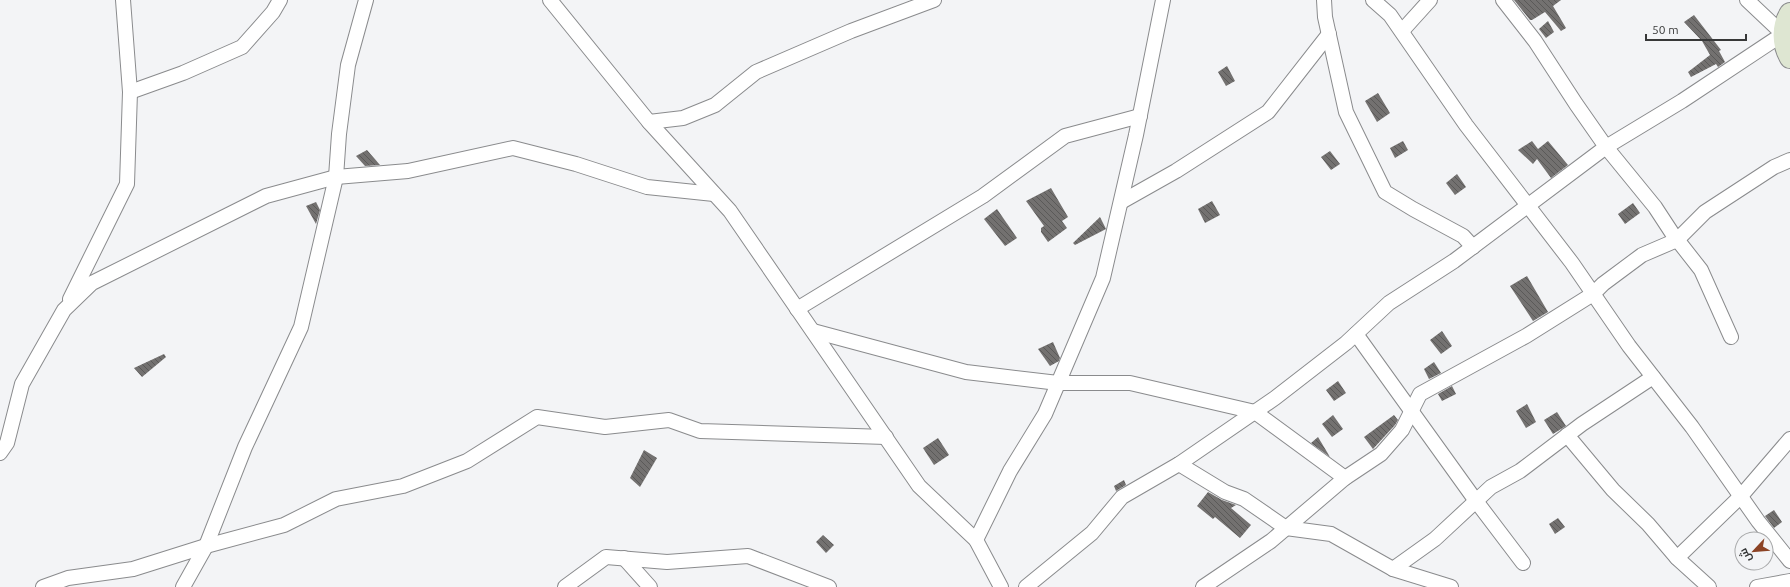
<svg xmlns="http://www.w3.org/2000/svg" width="1790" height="587" viewBox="0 0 1790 587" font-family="Ubuntu,Cairo,sans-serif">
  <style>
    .building { fill: url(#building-back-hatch) }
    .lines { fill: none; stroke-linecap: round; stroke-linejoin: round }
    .street-casing { stroke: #8a8b8d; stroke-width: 16 }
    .secondary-casing { stroke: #8a8b8d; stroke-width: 22 }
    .street { stroke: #fff; stroke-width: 14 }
    .secondary { stroke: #dee6d2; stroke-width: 20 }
  </style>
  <defs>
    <pattern id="building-back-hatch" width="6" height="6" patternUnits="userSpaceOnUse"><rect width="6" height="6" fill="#737170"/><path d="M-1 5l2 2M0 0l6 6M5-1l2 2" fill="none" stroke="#5a5958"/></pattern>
  </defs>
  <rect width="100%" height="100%" fill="#f3f4f6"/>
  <g class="building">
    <polygon points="1514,0 1561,0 1553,6 1566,28 1561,31 1545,12 1532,20 1530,20"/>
    <polygon points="1694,15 1721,50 1719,51 1725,62 1718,67 1716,64 1691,77 1688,72 1710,55 1702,41 1684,22"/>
    <polygon points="1548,21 1554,32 1546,38 1539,29"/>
    <polygon points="1227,66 1235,81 1226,86 1218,72"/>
    <polygon points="1378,93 1390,113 1377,122 1365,101"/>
    <polygon points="1403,141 1408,150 1395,158 1390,148"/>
    <polygon points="1532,141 1538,149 1548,141 1568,165 1551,178 1537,159 1533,164 1518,150"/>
    <polygon points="367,150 380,165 365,166 356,156"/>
    <polygon points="1330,151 1340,164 1331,170 1321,157"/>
    <polygon points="1457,174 1466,187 1455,195 1446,183"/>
    <polygon points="1051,188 1068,217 1062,221 1067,228 1048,242 1041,232 1041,228 1044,226 1026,201"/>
    <polygon points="1212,201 1220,215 1205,223 1198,209"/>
    <polygon points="316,202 320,210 316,224 306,206"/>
    <polygon points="1633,203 1640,213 1625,224 1618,214"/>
    <polygon points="997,209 1017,238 1005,246 984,219"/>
    <polygon points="1100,217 1106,229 1075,245 1073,243"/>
    <polygon points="1527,276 1548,312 1533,321 1510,286"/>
    <polygon points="1442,331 1452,346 1441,354 1430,340"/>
    <polygon points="1053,342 1060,358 1059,361 1050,366 1038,349"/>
    <polygon points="164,354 166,357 142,377 134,368"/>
    <polygon points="1434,362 1441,373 1429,379 1424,369"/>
    <polygon points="1338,381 1346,393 1334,401 1326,390"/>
    <polygon points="1452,386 1456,394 1442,401 1438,394"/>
    <polygon points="1527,404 1536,422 1526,428 1516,411"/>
    <polygon points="1557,412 1566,426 1553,434 1544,420"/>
    <polygon points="1333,415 1343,429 1332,437 1322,424"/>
    <polygon points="1394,415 1398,420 1395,425 1373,449 1364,437"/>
    <polygon points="1318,437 1330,457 1311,443"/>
    <polygon points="938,438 949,455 934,465 923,448"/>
    <polygon points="644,450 657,458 640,487 630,478"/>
    <polygon points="1124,480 1126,485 1116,491 1114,486"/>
    <polygon points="1208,492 1222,500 1236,505 1231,508 1251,525 1240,538 1215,517 1213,519 1197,506"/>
    <polygon points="1774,510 1782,522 1774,528 1765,516"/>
    <polygon points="1558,518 1565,527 1555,534 1549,524"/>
    <polygon points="823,535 834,545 826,553 816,542"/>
  </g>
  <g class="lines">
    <defs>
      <g id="street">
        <polyline points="550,0 649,122 730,211 919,486 976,540 1001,587"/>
        <polyline points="1324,0 1325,17 1346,112 1385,192 1413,209 1463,236 1473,247"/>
        <polyline points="1373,0 1390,15 1466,125 1572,263 1629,346 1692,427 1758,521 1790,561"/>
        <polyline points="1503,0 1535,41 1576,104 1606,147 1655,207 1672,233 1701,270 1731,337"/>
        <polyline points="1402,31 1430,0"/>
        <polyline points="130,92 183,73 242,47 273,12 280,0"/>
        <polyline points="649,122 683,118 715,105 756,72 851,31 934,0"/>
        <polyline points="1121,202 1176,171 1268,112 1329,34"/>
        <polyline points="70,299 127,184 130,92 123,0"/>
        <polyline points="797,309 983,196 1065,136 1140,116"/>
        <polyline points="813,331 966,372 1058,383 1130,383 1255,412 1345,478"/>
        <polyline points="1356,334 1476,501 1523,563"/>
        <polyline points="1567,435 1613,490 1648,524 1677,558 1709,587"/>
        <polyline points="0,453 7,443 22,384 64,310 92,283 266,196 336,177 408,171 513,148 576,164 647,187 714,194"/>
        <polyline points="1179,464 1225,492 1244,499 1286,528 1331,534 1393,569 1451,587"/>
        <polyline points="976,540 1010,471 1045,414 1103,278 1136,135 1163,0"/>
        <polyline points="624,558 650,587"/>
        <polyline points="1677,558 1741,496 1790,439"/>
        <polyline points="1393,569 1435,539 1491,487 1520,471 1582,424 1653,377"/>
        <polyline points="43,587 68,578 133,569 206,546 284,525 336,499 403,486 467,461 537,417 605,427 669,420 700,431 886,437"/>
        <polyline points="183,587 206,546 245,447 301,327 336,177 339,134 348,65 366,0"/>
        <polyline points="565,587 606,557 667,562 748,556 829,587"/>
        <polyline points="1026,587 1092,533 1122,497 1179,464 1275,398 1346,343 1389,303 1454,261 1606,147 1682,101 1783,34 1747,0"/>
        <polyline points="1203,587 1271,541 1345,478 1381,454 1402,430 1420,394 1526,336 1593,294 1603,284 1642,255 1677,240 1705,212 1774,167 1790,160"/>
        <polyline points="1757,587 1790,581"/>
      </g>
      <path id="secondary" d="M1790,13C1781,27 1782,44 1790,58"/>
    </defs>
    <use href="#street" class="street-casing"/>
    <use href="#secondary" class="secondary-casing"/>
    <use href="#street" class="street"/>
    <use href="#secondary" class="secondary"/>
  </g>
  <g transform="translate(1754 551) rotate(244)"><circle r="19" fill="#f3f4f6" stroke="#a8a9aa"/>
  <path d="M0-3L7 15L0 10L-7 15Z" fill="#8c4325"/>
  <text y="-6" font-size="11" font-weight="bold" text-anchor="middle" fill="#373838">ش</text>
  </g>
  <path d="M1646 34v6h100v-6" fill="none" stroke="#373838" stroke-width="2"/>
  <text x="1652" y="34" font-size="12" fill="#373838" stroke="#f3f4f6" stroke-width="3" paint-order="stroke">50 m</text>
</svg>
